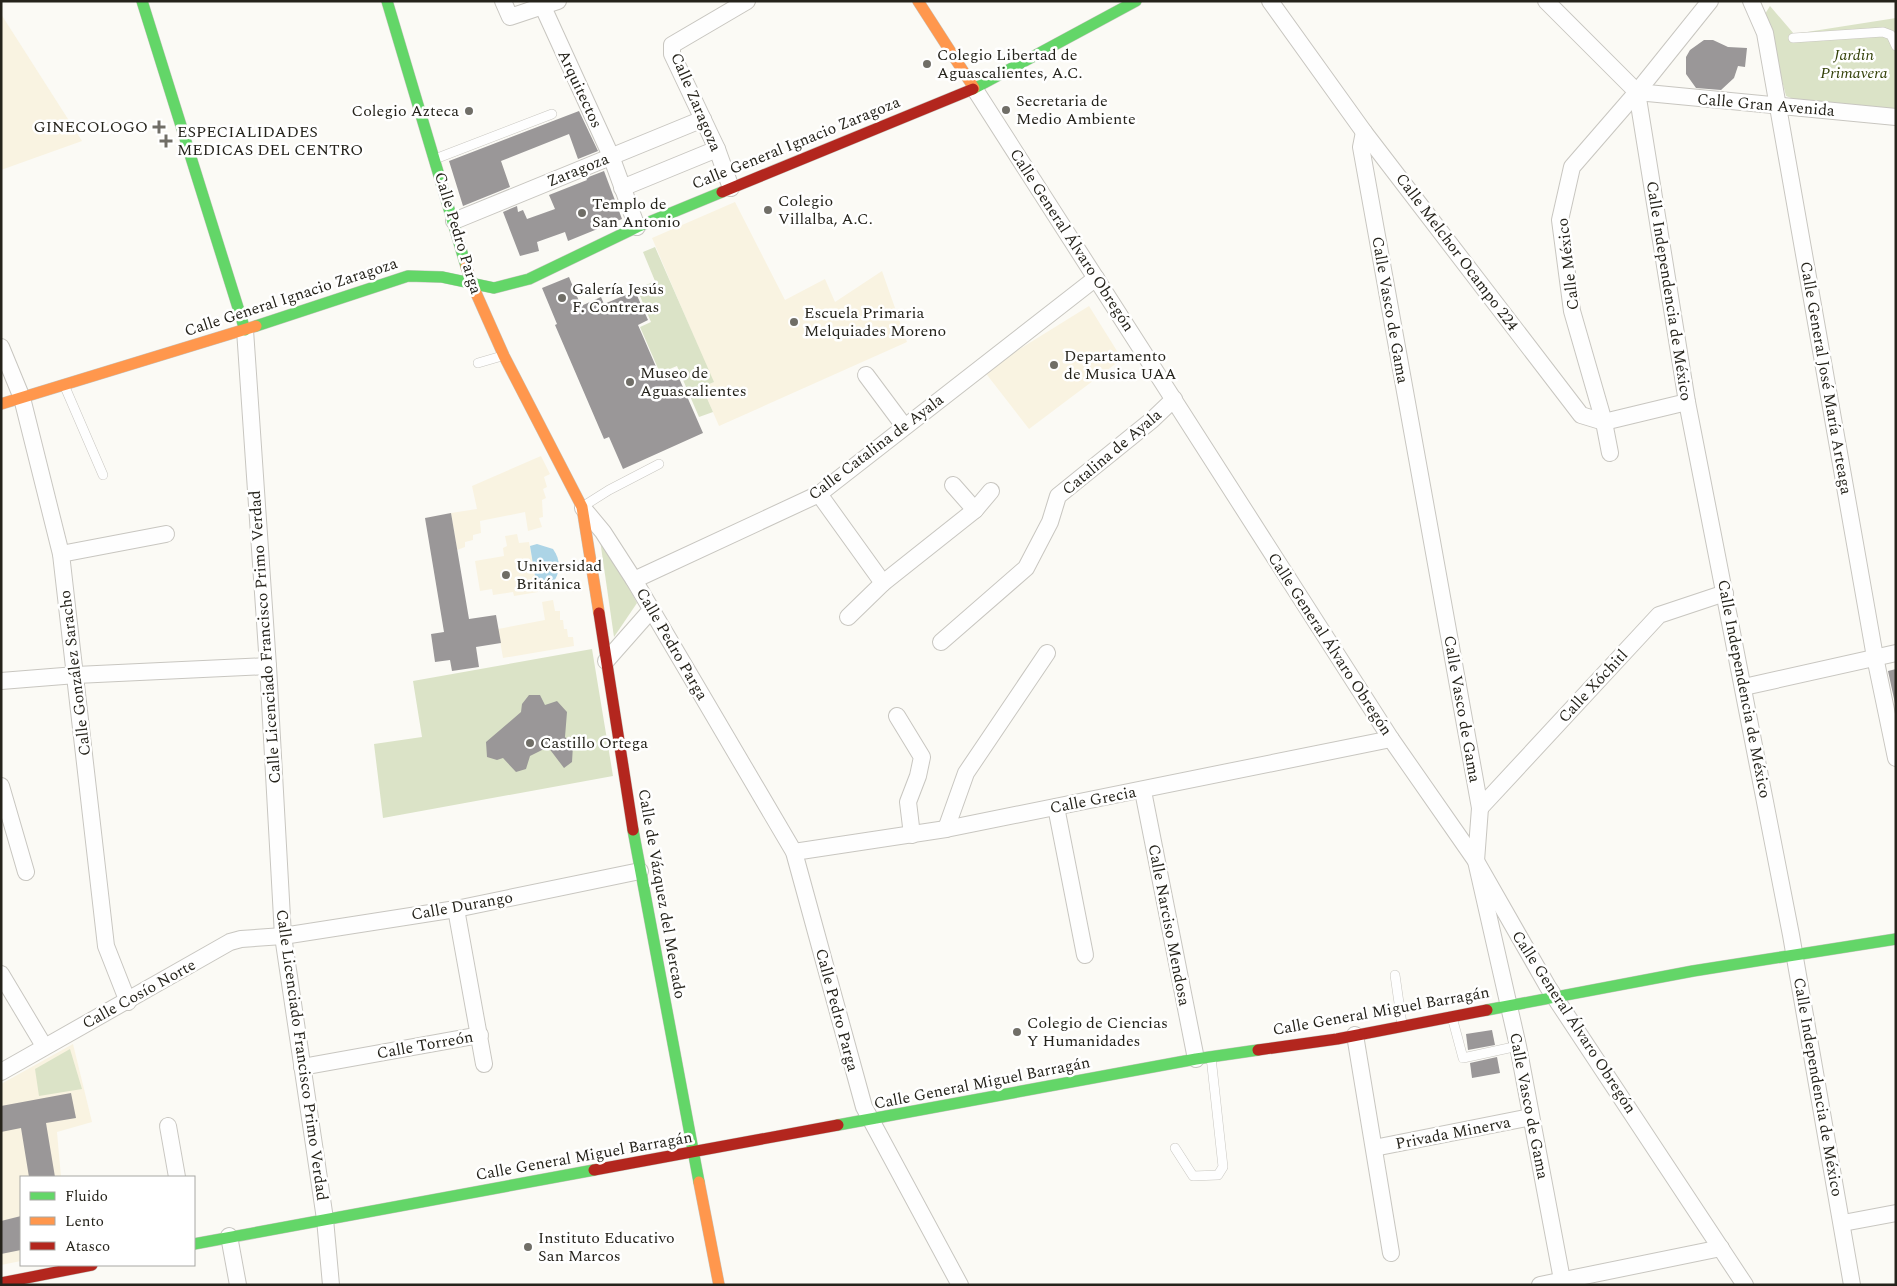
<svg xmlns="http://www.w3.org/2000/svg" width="1897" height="1286" viewBox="0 0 1897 1286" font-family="Spectral,serif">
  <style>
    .built { fill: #f9f3e1 }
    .green { fill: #dbe3c7 }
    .water { fill: #acd4e6 }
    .building { fill: #9a9798 }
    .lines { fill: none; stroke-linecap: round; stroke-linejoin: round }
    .lane-casing { stroke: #c8c6c0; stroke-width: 10 }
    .street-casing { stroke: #c8c6c0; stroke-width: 18 }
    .fast-casing { stroke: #c8c6c0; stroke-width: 12 }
    .slow-casing { stroke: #c8c6c0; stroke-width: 12 }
    .jam-casing { stroke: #c8c6c0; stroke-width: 12 }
    .lane { stroke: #fefefe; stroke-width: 9 }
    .street { stroke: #fefefe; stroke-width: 16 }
    .fast { stroke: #63d668; stroke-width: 11 }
    .slow { stroke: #ff974d; stroke-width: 11 }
    .jam { stroke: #b3261e; stroke-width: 11 }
    .poi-dot { fill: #706e67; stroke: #fff; stroke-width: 2 }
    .labels { text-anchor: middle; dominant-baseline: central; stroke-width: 5; stroke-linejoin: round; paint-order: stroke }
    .poi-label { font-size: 16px; fill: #25231b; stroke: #fff; text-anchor: start }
    .park-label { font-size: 16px; font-style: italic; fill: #334108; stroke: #fff }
    .street-label { font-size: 16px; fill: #25231b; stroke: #fff }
  </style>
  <rect width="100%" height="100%" fill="#fbfaf5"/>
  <g class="built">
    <polygon points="1,14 82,141 1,170"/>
    <polygon points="735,202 785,300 825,279 835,302 882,271 907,342 719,426 702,387 713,382 652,238"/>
    <polygon points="1089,306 1122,359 1029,429 984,371"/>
    <polygon points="541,456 550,474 544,477 547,487 543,489 546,498 542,500 543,517 539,518 542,527 528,531 525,512 480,521 481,533 473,535 473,540 465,542 465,547 457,550 451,513 477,509 472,486"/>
    <polygon points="517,534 519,543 529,542 538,592 514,596 513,592 493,595 492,589 480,591 475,561 504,556 503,548 507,546 505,536"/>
    <polygon points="553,600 555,611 560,611 560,620 563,620 564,629 567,629 568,637 573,637 574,646 503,658 498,629 545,620 542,602"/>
    <polygon points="73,1044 92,1122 57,1132 61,1177 21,1177 21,1261 1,1265 1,1084"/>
  </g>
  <g class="green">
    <polygon points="1770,6 1794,34 1896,18 1896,109 1796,100 1786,96 1765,14"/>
    <polygon points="655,247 714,382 702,387 713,412 699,417 677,366 660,373 640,327 651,322 637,289 655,281 643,252"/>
    <polygon points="599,533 637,603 614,637"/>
    <polygon points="592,649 613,776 383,818 374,744 422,737 413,681"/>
    <polygon points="70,1049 82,1089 39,1096 35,1069"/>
  </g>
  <path class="water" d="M537,544L553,549C561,560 561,573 552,584L537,588L530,546Z"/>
  <g class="building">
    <polygon points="1704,40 1713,40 1728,47 1747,48 1745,67 1738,66 1734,78 1721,90 1696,88 1686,74 1686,57 1690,50"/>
    <polygon points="579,111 598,151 578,159 569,134 501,161 510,187 463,206 449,161"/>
    <polygon points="604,171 622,219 568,241 565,232 537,242 539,251 520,256 503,212 517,206 518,212 523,210 527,219 555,209 549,195 587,180 586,178"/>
    <polygon points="569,277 581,306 601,297 604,304 635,291 648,320 638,325 660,376 675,369 703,433 623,469 609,437 604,439 555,325 557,324 542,288"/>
    <polygon points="451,513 469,619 496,615 501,643 476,647 479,667 452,671 450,660 435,662 431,634 444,632 425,518"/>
    <polygon points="1896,669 1896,708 1888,671"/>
    <polygon points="529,695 540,695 545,705 557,701 567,712 565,737 573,745 572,762 564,768 548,747 530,756 526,769 516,772 503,758 497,760 487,757 486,742 521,712 522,704"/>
    <polygon points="1492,1030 1495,1045 1468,1050 1466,1034"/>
    <polygon points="1497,1057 1500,1073 1472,1078 1470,1063"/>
    <polygon points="71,1093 76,1118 46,1123 55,1177 29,1177 21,1128 1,1132 1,1106"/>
    <polygon points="21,1216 21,1250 1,1254 1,1221"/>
  </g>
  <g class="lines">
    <defs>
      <g id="lane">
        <polyline points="1793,38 1883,32 1891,35 1896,46"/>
        <polyline points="435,159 552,114"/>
        <polyline points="478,363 502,356"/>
        <polyline points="65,387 103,475"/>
        <polyline points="582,507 609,490 659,464"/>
        <polyline points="1395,975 1402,1024"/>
        <polyline points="1452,1017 1463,1058 1518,1046"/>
        <polyline points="1175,1148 1193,1176 1218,1175 1223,1167 1211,1057"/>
      </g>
      <g id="street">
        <polyline points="503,1 510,17 558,1"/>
        <polyline points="1270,1 1364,132 1581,415 1604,422 1687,402"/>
        <polyline points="1546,1 1637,92"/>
        <polyline points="1751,1 1765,33 1875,657 1896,758"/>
        <polyline points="543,7 611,156 637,227"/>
        <polyline points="974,88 1391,739 1476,861 1548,987 1745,1285"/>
        <polyline points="1637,92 1687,402 1791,935 1852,1285"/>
        <polyline points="1637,92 1896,117"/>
        <polyline points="1364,132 1361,147 1480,808 1476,861 1518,1046 1563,1285"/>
        <polyline points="622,188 717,149"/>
        <polyline points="731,188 717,149 672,54 672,45 747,1"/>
        <polyline points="454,221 703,119"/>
        <polyline points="245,330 268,666 283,936 325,1219 331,1285"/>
        <polyline points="1,347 22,398 61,554 106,946 128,1002"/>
        <polyline points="866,375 904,426"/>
        <polyline points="1610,453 1604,422 1572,311 1560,220 1572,167 1637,92 1710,1"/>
        <polyline points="953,485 975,510 991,491"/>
        <polyline points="819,494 883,583"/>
        <polyline points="583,508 603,532 634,580 794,852 864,1107 960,1285"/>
        <polyline points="61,554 166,534"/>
        <polyline points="634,580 819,494 1096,278"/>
        <polyline points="848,617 883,583 975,510"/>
        <polyline points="941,642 1026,568 1050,522 1058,496 1152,420 1174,399"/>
        <polyline points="606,661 651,610"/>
        <polyline points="1,681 76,675 268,666"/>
        <polyline points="1744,687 1896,653"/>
        <polyline points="897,716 922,757 918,776 908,802 912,835"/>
        <polyline points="1,786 26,872"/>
        <polyline points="1143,791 1196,1059"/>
        <polyline points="1056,807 1085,955"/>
        <polyline points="1480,808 1659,615 1725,593"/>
        <polyline points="946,829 966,773 1047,653"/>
        <polyline points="794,852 946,829 1391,739"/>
        <polyline points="456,909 484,1064"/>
        <polyline points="1,974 44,1046"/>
        <polyline points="1355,1035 1391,1253"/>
        <polyline points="302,1067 480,1035"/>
        <polyline points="1,1072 230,942 241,939 283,936 456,909 640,871"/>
        <polyline points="168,1126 177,1177"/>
        <polyline points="1374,1148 1531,1117"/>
        <polyline points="1843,1223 1896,1213"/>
        <polyline points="229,1236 238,1285"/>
        <polyline points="1540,1285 1721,1248"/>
      </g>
      <g id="fast">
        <polyline points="142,1 245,330"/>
        <polyline points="387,1 466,266"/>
        <polyline points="973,89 1136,1"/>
        <polyline points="256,326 408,276 442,277 494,288 529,279 637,227 722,192"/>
        <polyline points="633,830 699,1182"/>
        <polyline points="1487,1010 1693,971 1896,939"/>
        <polyline points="838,1125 1196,1059 1258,1050"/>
        <polyline points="194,1244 594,1170"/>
      </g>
      <g id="slow">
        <polyline points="918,1 974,88"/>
        <polyline points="466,266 472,284 504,356 582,507 599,613"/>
        <polyline points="1,404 256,326"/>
        <polyline points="699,1182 719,1285"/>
      </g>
      <g id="jam">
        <polyline points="722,192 973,89"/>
        <polyline points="599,613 633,830"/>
        <polyline points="1258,1050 1337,1039 1487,1010"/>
        <polyline points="594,1170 838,1125"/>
        <polyline points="1,1283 92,1265"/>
      </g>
    </defs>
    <use href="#lane" class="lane-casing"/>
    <use href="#street" class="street-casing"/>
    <use href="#fast" class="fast-casing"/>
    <use href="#slow" class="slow-casing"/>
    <use href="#jam" class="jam-casing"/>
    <use href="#lane" class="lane"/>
    <use href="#street" class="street"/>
    <use href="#fast" class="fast"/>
    <use href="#slow" class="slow"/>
    <use href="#jam" class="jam"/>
  </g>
  <g class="poi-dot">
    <circle cx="927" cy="64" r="5"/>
    <circle cx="1006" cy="110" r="5"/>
    <circle cx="469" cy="111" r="5"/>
    <path d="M156.5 119.5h5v5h5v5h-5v5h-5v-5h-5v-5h5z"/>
    <path d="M163.5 133.5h5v5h5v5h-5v5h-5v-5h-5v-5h5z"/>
    <circle cx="768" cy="210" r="5"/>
    <circle cx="582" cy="213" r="5"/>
    <circle cx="562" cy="298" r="5"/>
    <circle cx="794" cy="322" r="5"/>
    <circle cx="1054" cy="365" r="5"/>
    <circle cx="630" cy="382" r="5"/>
    <circle cx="506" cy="575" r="5"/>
    <circle cx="530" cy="743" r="5"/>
    <circle cx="1017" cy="1032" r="5"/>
    <circle cx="528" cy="1247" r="5"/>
  </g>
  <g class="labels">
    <g class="poi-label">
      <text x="937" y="55">Colegio Libertad de<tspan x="937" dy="18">Aguascalientes, A.C.</tspan></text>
      <text x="1016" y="101">Secretaria de<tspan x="1016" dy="18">Medio Ambiente</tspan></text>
      <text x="459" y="111" text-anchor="end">Colegio Azteca</text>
      <text x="148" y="127" text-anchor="end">GINECOLOGO</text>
      <text x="177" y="132">ESPECIALIDADES<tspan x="177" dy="18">MEDICAS DEL CENTRO</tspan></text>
      <text x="778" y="201">Colegio<tspan x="778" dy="18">Villalba, A.C.</tspan></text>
      <text x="592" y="204">Templo de<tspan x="592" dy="18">San Antonio</tspan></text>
      <text x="572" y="289">Galería Jesús<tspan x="572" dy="18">F. Contreras</tspan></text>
      <text x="804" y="313">Escuela Primaria<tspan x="804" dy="18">Melquiades Moreno</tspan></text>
      <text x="1064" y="356">Departamento<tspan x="1064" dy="18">de Musica UAA</tspan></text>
      <text x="640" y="373">Museo de<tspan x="640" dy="18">Aguascalientes</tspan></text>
      <text x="516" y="566">Universidad<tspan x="516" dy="18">Británica</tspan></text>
      <text x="540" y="743">Castillo Ortega</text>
      <text x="1027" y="1023">Colegio de Ciencias<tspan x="1027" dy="18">Y Humanidades</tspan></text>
      <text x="538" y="1238">Instituto Educativo<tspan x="538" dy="18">San Marcos</tspan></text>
    </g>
    <g class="park-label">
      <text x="1854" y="55">Jardin<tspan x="1854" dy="18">Primavera</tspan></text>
    </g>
    <g class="street-label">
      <text transform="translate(580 89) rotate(65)">Arquitectos</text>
      <text transform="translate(696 102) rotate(67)">Calle Zaragoza</text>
      <text transform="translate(1766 105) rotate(5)">Calle Gran Avenida</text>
      <text transform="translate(796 143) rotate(-22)">Calle General Ignacio Zaragoza</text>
      <text transform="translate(578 170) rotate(-22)">Zaragoza</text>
      <text transform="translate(458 233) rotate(73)">Calle Pedro Parga</text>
      <text transform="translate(1072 240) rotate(57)">Calle General Álvaro Obregón</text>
      <text transform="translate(1457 252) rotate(53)">Calle Melchor Ocampo 224</text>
      <text transform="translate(1568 264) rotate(-97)">Calle México</text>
      <text transform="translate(1669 291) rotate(81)">Calle Independencia de México</text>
      <text transform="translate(291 297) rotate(-18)">Calle General Ignacio Zaragoza</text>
      <text transform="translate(1390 310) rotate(80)">Calle Vasco de Gama</text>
      <text transform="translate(1826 378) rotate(80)">Calle General José María Arteaga</text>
      <text transform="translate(876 447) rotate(-37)">Calle Catalina de Ayala</text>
      <text transform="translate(1112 452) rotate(-40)">Catalina de Ayala</text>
      <text transform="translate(265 637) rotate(-94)">Calle Licenciado Francisco Primo Verdad</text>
      <text transform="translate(672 644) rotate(60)">Calle Pedro Parga</text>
      <text transform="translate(1330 644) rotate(57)">Calle General Álvaro Obregón</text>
      <text transform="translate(75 673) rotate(-97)">Calle González Saracho</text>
      <text transform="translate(1593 686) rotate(-47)">Calle Xóchitl</text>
      <text transform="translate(1744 689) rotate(79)">Calle Independencia de México</text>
      <text transform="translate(1462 709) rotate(80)">Calle Vasco de Gama</text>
      <text transform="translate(1093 800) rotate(-11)">Calle Grecia</text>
      <text transform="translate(662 894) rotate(80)">Calle de Vázquez del Mercado</text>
      <text transform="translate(462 906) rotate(-10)">Calle Durango</text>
      <text transform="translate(1169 925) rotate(79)">Calle Narciso Mendosa</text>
      <text transform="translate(139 994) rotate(-29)">Calle Cosío Norte</text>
      <text transform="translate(837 1010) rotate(75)">Calle Pedro Parga</text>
      <text transform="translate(1381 1011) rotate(-10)">Calle General Miguel Barragán</text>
      <text transform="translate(1574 1022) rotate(57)">Calle General Álvaro Obregón</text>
      <text transform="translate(425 1045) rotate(-10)">Calle Torreón</text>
      <text transform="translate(302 1055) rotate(82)">Calle Licenciado Francisco Primo Verdad</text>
      <text transform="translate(982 1083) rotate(-11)">Calle General Miguel Barragán</text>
      <text transform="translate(1818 1087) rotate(80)">Calle Independencia de México</text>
      <text transform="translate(1529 1106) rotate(79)">Calle Vasco de Gama</text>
      <text transform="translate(1453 1133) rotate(-11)">Privada Minerva</text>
      <text transform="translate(584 1156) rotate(-10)">Calle General Miguel Barragán</text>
    </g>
  </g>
  <rect width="1897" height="1286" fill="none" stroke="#25231b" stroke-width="5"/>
  <rect x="20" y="1176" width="175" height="90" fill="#ffffff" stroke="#a8a7a4"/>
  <rect x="30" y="1192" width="25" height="8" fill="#63d668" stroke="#a8a7a4"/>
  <text x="65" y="1201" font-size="15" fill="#25231b">Fluido</text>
  <rect x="30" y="1217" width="25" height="8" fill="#ff974d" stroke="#a8a7a4"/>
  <text x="65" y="1226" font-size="15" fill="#25231b">Lento</text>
  <rect x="30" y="1242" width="25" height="8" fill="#b3261e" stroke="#a8a7a4"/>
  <text x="65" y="1251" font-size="15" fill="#25231b">Atasco</text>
</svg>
